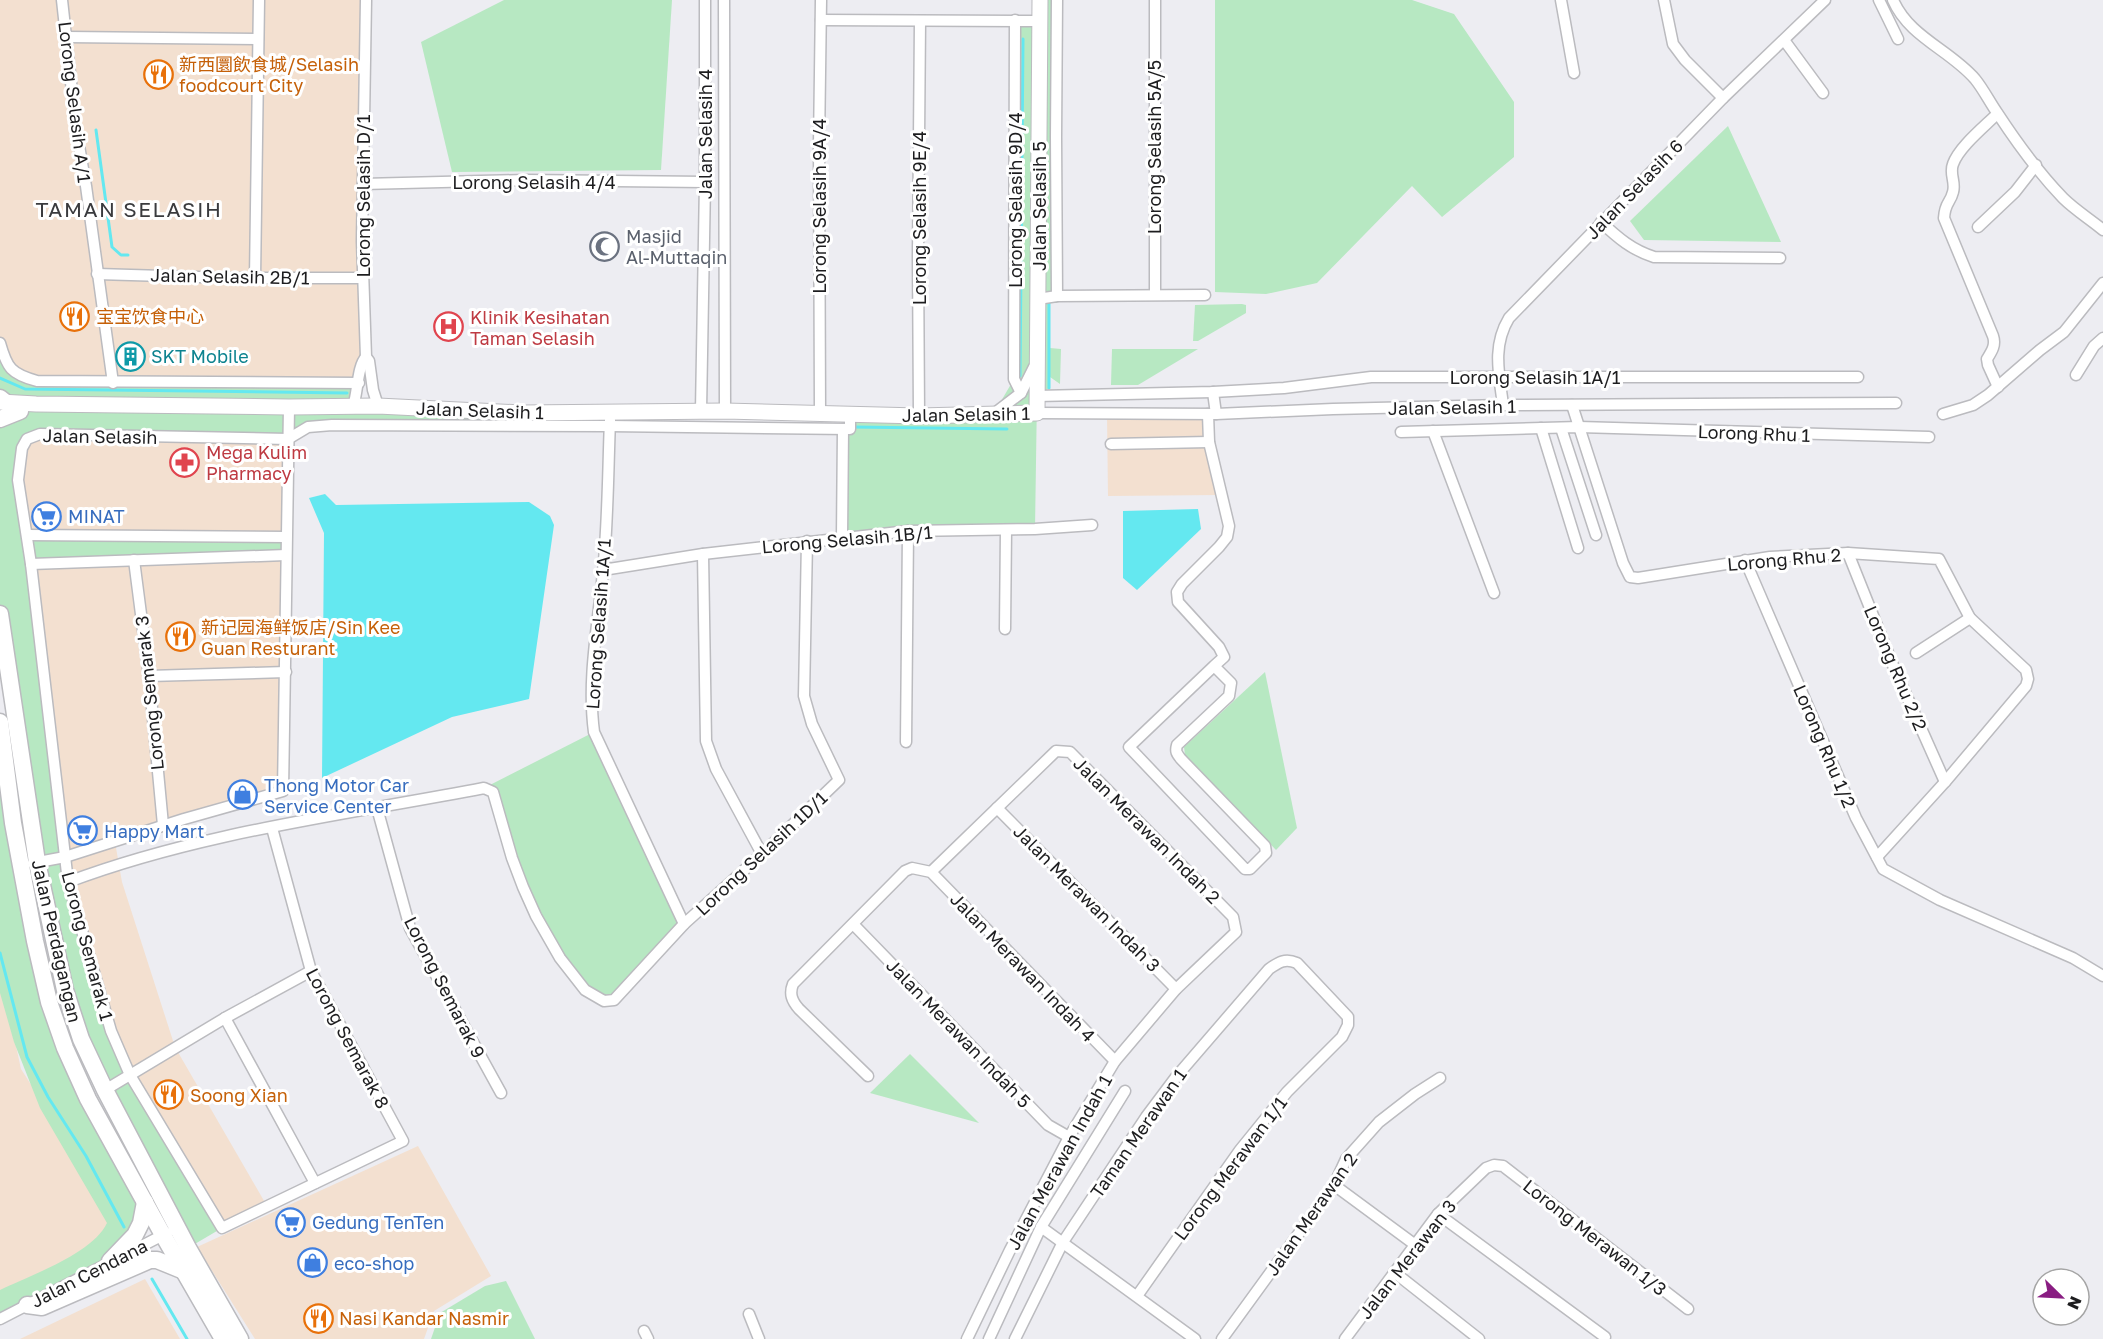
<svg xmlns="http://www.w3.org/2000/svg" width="2103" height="1339" viewBox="0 0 2103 1339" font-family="'Golos Text','Noto Sans SC',sans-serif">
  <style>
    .commercial { fill: #f3e0d0 }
    .green { fill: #b7e8c2 }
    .water { fill: #64e8f0 }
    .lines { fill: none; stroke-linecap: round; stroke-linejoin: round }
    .stream { stroke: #64e8f0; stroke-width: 3 }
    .street-casing { stroke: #bbbbbf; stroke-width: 13 }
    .secondary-casing { stroke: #bbbbbf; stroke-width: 17 }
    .primary-casing { stroke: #bbbbbf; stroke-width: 19 }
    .street { stroke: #fff; stroke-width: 10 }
    .secondary { stroke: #fff; stroke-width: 15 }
    .primary { stroke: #fff; stroke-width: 16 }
    .labels { text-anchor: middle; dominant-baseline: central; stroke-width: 6; stroke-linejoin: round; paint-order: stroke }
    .food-label { font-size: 18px; fill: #c56008; stroke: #fff; text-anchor: start }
    .street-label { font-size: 18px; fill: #1d1d1f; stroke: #fff }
    .worship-label { font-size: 18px; fill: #5b616d; stroke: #fff; text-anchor: start }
    .health-label { font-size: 18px; fill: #be3a42; stroke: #fff; text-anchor: start }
    .culture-label { font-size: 18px; fill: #0d838f; stroke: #fff; text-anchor: start }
    .shop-label { font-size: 18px; fill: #366cbe; stroke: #fff; text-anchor: start }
    .quarter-label { font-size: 21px; letter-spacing: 1.5px; fill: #3a3b3e; stroke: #fff }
  </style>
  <rect width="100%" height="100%" fill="#ededf2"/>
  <g class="commercial">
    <polygon points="0,0 366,0 366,357 357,396 289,407 283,791 115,842 122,882 175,1047 267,1206 222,1228 105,1090 1,418 20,411 0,360"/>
    <polygon points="1107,414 1208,414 1220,495 1108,496"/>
    <polygon points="0,973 21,1069 119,1223 113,1241 0,1301"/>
    <polygon points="418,1146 491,1276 434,1311 424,1339 255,1339 197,1247"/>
    <polygon points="145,1279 180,1339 20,1339"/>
  </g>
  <g class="green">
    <polygon points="504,0 672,0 661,170 452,172 421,42"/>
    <polygon points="1040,0 1057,0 1056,137 1057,303 1050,303 1050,348 1061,349 1060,384 1050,377 1049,388 1037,396 1035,529 842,537 843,429 850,413 994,413 1014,379 1015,20 1040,21"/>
    <polygon points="1215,0 1412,0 1454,14 1514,102 1514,157 1442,217 1412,186 1317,283 1266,294 1215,292"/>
    <polygon points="1728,126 1781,242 1644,240 1630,221"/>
    <polygon points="1242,304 1246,305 1246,313 1198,341 1193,341 1195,305"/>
    <polygon points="0,343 7,365 28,378 359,383 354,406 611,411 610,425 308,427 288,439 40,434 27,439 18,480 27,535 286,537 286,555 31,564 68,882 111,1031 222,1228 188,1248 65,990 0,612 0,411 21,411 0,402"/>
    <polygon points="1112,349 1198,349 1138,385 1111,385"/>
    <polygon points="1265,672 1297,828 1276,850 1185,755 1184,747"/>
    <path d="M0,722L49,1002L145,1202L141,1223L110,1261L0,1319V1290C31,1275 92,1254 107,1223L40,1108L14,1042L0,993Z"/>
    <polygon points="594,732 684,924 614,1000 585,990 536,916 493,792 484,788"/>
    <polygon points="910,1054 979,1123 870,1093"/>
    <polygon points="506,1281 535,1339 431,1339 440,1313 485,1286"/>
  </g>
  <g class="water">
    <polygon points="325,494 336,505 529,502 550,516 554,525 529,699 452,717 322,778 324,533 309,498"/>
    <polygon points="1198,509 1201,529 1137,590 1123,578 1123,511"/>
  </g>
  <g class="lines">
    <g class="stream">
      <polyline points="96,130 112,247 121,255 128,255"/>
      <polyline points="1020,376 1023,39"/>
      <polyline points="0,378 25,389 347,393"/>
      <polyline points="1049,388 1049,302"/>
      <polyline points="613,420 636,421"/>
      <polyline points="853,427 1007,429"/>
      <polyline points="0,953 27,1057 48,1097 86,1156 124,1227"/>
      <polyline points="152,1279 187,1339"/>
    </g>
    <defs>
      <g id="street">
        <polyline points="62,0 76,128 86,186 113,383"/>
        <polyline points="366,0 362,241 366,357 369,361 373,390 378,406"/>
        <polyline points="724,0 725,411"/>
        <polyline points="1155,0 1155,294"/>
        <polyline points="1561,0 1574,73"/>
        <polyline points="1664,0 1673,44 1685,60 1723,98"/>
        <polyline points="1879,0 1898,39"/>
        <path d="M1893,0C1909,37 1950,50 1975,79C1984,90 1990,103 1998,114C2017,143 2039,173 2063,198C2075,210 2090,219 2103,230"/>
        <polyline points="821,20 1040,21"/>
        <polyline points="1015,20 1014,379 1021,393"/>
        <polyline points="67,37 258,39"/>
        <polyline points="1784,40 1823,93"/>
        <path d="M1997,114C1984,127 1959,147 1953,164C1949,174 1956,182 1953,192C1950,204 1945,202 1944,218L1993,336C1996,345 1992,351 1987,359L1988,365L1998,387"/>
        <polyline points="363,184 525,180 705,182"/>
        <path d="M1601,222C1618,238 1632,250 1654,257L1780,258"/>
        <polyline points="1978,227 2015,192 2036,165"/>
        <polyline points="97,274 232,278 362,278"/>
        <polyline points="255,278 259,0"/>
        <polyline points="1057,296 1056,137 1057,0"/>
        <polyline points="1038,299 1057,296 1205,295"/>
        <path d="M0,343C7,368 11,374 37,381L359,383"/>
        <polyline points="2076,375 2094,346 2103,338"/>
        <polyline points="1213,392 1216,414"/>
        <polyline points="1037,396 1213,392 1284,388 1371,377 1858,377"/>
        <path d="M1503,405C1499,374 1492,346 1509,318L1723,98L1825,0"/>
        <polyline points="1572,405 1623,563 1630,577 1638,578 1770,557 1848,553 1939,559 1970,618 2026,670 2028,679 2026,686 1945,782 1877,857"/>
        <path d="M353,406C358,393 357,366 366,357"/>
        <polyline points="701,411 705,182 705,0"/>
        <polyline points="820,412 819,145 821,0"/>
        <polyline points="995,413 1021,393 1034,367"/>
        <polyline points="1037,413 1216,414 1333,409 1503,405 1896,403"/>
        <path d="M1208,414L1209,442L1229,526L1227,537L1219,547L1182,584L1177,592L1178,602L1219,647L1224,657L1214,666L1231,683L1229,696L1177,745C1175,752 1177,754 1181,759L1265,846L1266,853L1250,869H1245L1129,747L1214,666"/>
        <polyline points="1943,414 1973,405 1988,395 2040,350 2064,332 2103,283"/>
        <polyline points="919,416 918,257 920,21"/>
        <path d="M610,420C608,471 608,522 603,572C598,625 587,679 594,732L684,924"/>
        <polyline points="1541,428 1578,548"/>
        <polyline points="1561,428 1596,535"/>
        <polyline points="1433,431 1494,593"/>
        <polyline points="1401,432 1579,427 1929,437"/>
        <polyline points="1111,444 1209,442"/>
        <polyline points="27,535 286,537"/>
        <polyline points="842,537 843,429"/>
        <polyline points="1848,553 1892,663 1945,782"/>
        <polyline points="703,554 706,741 716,769 762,854"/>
        <polyline points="134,560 149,676 163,825"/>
        <polyline points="1745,560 1856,818 1883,869 1940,900 2073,958 2103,976"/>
        <polyline points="31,564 286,555"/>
        <polyline points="603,570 703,554 908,531 1035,529 1092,525"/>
        <polyline points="1005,629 1006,530"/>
        <polyline points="1916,653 1970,618"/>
        <polyline points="149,676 286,672"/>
        <polyline points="906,742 908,531"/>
        <polyline points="377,808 410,928 501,1093"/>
        <polyline points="997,808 1176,989"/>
        <polyline points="272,828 311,971 403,1141 222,1228 130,1075 111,1031 68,882 31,564 18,480 22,448 27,439 40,434 288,439 308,427 332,425 610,426 850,429 850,413"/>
        <polyline points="33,863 65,857 184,819 283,791 289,407"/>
        <polyline points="931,872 1056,751 1070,752 1233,917 1236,932 1176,989 1115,1061 1069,1137 1010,1250 967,1339"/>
        <path d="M68,882C201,832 344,815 484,788L493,792L512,858L523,887L536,916L560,958L585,990L604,1001L614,1000L684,924L762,854L839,780L812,724L804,696L807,541"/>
        <polyline points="853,924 1048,1125 1069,1137"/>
        <polyline points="225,1018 315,1183"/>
        <path d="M868,1076L799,1009C792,1001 789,994 793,984L905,871L912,868L931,872L1115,1061"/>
        <polyline points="105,1090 225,1018 311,971"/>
        <polyline points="1334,1185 1414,1244"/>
        <polyline points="1438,1214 1605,1337"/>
        <polyline points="1041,1227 1195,1339"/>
        <polyline points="1394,1272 1479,1339"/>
        <polyline points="749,1314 759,1339"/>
        <polyline points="0,1319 167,1233"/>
        <polyline points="644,1331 648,1339"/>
        <polyline points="989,1339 1041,1227 1125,1091"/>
        <path d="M1015,1339L1063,1242L1146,1117L1176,1077L1269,969C1279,962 1285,958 1297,963L1348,1017V1025L1342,1037L1287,1092L1240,1150L1137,1296"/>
        <polyline points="1222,1339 1334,1185 1346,1159 1379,1122 1415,1094 1440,1078"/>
        <polyline points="1345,1339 1438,1214 1486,1168 1494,1165 1503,1166 1688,1309"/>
      </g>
      <polyline id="secondary" points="0,402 36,404 289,407 378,406 522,413 725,411 919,416 1037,413 1040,0"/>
      <g id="primary">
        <polyline points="0,398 5,402"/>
        <polyline points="0,419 20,411"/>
        <polyline points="0,614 37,862 65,990 81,1039 105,1090 188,1248 240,1339"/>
        <polyline points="0,722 13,823 35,941 49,1002 65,1048 88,1099 163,1235 223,1339"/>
        <polyline points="110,1261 135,1235 141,1223 145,1202"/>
        <polyline points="27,1305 42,1307 150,1260 157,1260 184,1271"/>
      </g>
    </defs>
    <use href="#street" class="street-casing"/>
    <use href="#secondary" class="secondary-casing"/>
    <use href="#primary" class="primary-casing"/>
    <use href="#street" class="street"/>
    <use href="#secondary" class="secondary"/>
    <use href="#primary" class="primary"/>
  </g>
  <defs>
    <symbol id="restaurant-ring" viewBox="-11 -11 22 22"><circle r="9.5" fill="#fff" stroke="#e8710a" stroke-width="1.5"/><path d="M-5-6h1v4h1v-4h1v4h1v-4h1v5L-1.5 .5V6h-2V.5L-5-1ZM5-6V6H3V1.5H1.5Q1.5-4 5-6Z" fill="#e8710a"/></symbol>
    <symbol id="mosque-ring" viewBox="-11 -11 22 22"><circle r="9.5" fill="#fff" stroke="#6b7280" stroke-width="1.5"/><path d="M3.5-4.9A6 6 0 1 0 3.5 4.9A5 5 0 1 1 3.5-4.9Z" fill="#6b7280"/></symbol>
    <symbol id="hospital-ring" viewBox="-11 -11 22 22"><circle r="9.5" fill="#fff" stroke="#e0444e" stroke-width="1.5"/><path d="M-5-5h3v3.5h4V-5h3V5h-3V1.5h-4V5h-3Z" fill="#e0444e"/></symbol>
    <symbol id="building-ring" viewBox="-11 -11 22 22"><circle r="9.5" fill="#fff" stroke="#0f9aa8" stroke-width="1.5"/><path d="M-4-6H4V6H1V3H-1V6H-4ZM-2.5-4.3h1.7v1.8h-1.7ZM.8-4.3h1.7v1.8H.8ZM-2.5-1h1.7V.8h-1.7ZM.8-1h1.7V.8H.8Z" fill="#0f9aa8"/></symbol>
    <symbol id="pharmacy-ring" viewBox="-11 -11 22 22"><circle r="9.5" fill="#fff" stroke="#e0444e" stroke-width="1.5"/><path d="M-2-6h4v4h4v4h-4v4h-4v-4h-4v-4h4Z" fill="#e0444e"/></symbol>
    <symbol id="supermarket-ring" viewBox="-11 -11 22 22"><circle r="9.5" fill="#fff" stroke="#3f7fe0" stroke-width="1.5"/><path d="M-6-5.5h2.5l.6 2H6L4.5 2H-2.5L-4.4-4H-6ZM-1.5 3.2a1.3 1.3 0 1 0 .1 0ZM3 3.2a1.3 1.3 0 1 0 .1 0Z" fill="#3f7fe0"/></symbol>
    <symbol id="shop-ring" viewBox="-11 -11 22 22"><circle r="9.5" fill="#fff" stroke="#3f7fe0" stroke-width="1.5"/><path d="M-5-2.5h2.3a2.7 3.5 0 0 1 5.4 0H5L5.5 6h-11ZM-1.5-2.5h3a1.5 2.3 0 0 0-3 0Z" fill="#3f7fe0"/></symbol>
  </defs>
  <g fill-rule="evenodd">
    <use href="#restaurant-ring" x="142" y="58" width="33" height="33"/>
    <use href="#mosque-ring" x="588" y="230" width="33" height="33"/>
    <use href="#restaurant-ring" x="58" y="300" width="33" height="33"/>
    <use href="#hospital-ring" x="432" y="310" width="33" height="33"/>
    <use href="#building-ring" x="114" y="340" width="33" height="33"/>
    <use href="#pharmacy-ring" x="168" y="446" width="33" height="33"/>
    <use href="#supermarket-ring" x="30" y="500" width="33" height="33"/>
    <use href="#restaurant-ring" x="164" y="620" width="33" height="33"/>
    <use href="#shop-ring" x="226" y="778" width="33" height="33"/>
    <use href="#supermarket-ring" x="66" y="814" width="33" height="33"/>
    <use href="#restaurant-ring" x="152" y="1078" width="33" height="33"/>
    <use href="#supermarket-ring" x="274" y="1206" width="33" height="33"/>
    <use href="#shop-ring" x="296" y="1246" width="33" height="33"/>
    <use href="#restaurant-ring" x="302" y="1302" width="33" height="33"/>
  </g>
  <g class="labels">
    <g class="food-label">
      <text x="179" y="64">新西圜飲食城/Selasih<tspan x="179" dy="21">foodcourt City</tspan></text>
      <text x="96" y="316">宝宝饮食中心</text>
      <text x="201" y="627">新记园海鲜饭店/Sin Kee<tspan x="201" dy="21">Guan Resturant</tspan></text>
      <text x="190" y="1095">Soong Xian</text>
      <text x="339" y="1318">Nasi Kandar Nasmir</text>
    </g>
    <g class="street-label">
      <text transform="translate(75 102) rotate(83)">Lorong Selasih A/1</text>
      <text transform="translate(705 134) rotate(-90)">Jalan Selasih 4</text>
      <text transform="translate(1154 147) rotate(-90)">Lorong Selasih 5A/5</text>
      <text x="534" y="182">Lorong Selasih 4/4</text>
      <text transform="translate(1634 189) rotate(-46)">Jalan Selasih 6</text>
      <text transform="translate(363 196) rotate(-90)">Lorong Selasih D/1</text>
      <text transform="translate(1015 200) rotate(-90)">Lorong Selasih 9D/4</text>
      <text transform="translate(819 206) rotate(-90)">Lorong Selasih 9A/4</text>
      <text transform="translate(1039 206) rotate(-90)">Jalan Selasih 5</text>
      <text transform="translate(919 218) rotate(-90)">Lorong Selasih 9E/4</text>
      <text transform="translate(230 276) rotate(1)">Jalan Selasih 2B/1</text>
      <text x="1535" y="377">Lorong Selasih 1A/1</text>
      <text transform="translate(1452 407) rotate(-1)">Jalan Selasih 1</text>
      <text transform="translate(480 410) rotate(2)">Jalan Selasih 1</text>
      <text transform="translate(966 414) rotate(-1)">Jalan Selasih 1</text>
      <text transform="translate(1754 433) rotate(2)">Lorong Rhu 1</text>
      <text transform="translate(100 436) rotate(1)">Jalan Selasih</text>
      <text transform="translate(847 539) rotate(-5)">Lorong Selasih 1B/1</text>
      <text transform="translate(1784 559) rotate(-5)">Lorong Rhu 2</text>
      <text transform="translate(598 624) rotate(-86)">Lorong Selasih 1A/1</text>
      <text transform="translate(1896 668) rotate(67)">Lorong Rhu 2/2</text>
      <text transform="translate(149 693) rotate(-96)">Lorong Semarak 3</text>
      <text transform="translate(1825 746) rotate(67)">Lorong Rhu 1/2</text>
      <text transform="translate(1147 830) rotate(45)">Jalan Merawan Indah 2</text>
      <text transform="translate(761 853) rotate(-43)">Lorong Selasih 1D/1</text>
      <text transform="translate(1087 898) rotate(45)">Jalan Merawan Indah 3</text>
      <text transform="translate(57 941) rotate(77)">Jalan Perdagangan</text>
      <text transform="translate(88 946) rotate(75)">Lorong Semarak 1</text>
      <text transform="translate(1023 967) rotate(46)">Jalan Merawan Indah 4</text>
      <text transform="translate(445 987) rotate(63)">Lorong Semarak 9</text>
      <text transform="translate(959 1033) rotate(46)">Jalan Merawan Indah 5</text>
      <text transform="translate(348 1038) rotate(62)">Lorong Semarak 8</text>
      <text transform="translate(1138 1133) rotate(-55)">Taman Merawan 1</text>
      <text transform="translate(1059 1162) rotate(-61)">Jalan Merawan Indah 1</text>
      <text transform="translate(1230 1168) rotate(-53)">Lorong Merawan 1/1</text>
      <text transform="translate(1311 1214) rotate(-55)">Jalan Merawan 2</text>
      <text transform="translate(1595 1237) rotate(38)">Lorong Merawan 1/3</text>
      <text transform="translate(1407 1259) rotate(-52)">Jalan Merawan 3</text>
      <text transform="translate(89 1273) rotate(-27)">Jalan Cendana</text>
    </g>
    <g class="worship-label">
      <text x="626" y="236">Masjid<tspan x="626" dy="21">Al-Muttaqin</tspan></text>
    </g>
    <g class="health-label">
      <text x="470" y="317">Klinik Kesihatan<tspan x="470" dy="21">Taman Selasih</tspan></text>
      <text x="206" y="452">Mega Kulim<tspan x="206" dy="21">Pharmacy</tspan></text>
    </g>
    <g class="culture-label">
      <text x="151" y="356">SKT Mobile</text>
    </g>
    <g class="shop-label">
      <text x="68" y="516">MINAT</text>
      <text x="264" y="785">Thong Motor Car<tspan x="264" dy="21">Service Center</tspan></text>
      <text x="104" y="831">Happy Mart</text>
      <text x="312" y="1222">Gedung TenTen</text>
      <text x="334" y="1263">eco-shop</text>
    </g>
    <g class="quarter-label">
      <text x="129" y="209">TAMAN SELASIH</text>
    </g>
  </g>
  <g transform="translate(2061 1297) rotate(114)"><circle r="28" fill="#ffffff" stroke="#a5a5a5" stroke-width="1.5"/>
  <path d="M0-4.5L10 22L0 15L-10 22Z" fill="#891d82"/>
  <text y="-9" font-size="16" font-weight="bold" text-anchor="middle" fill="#1d1d1f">N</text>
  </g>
</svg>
